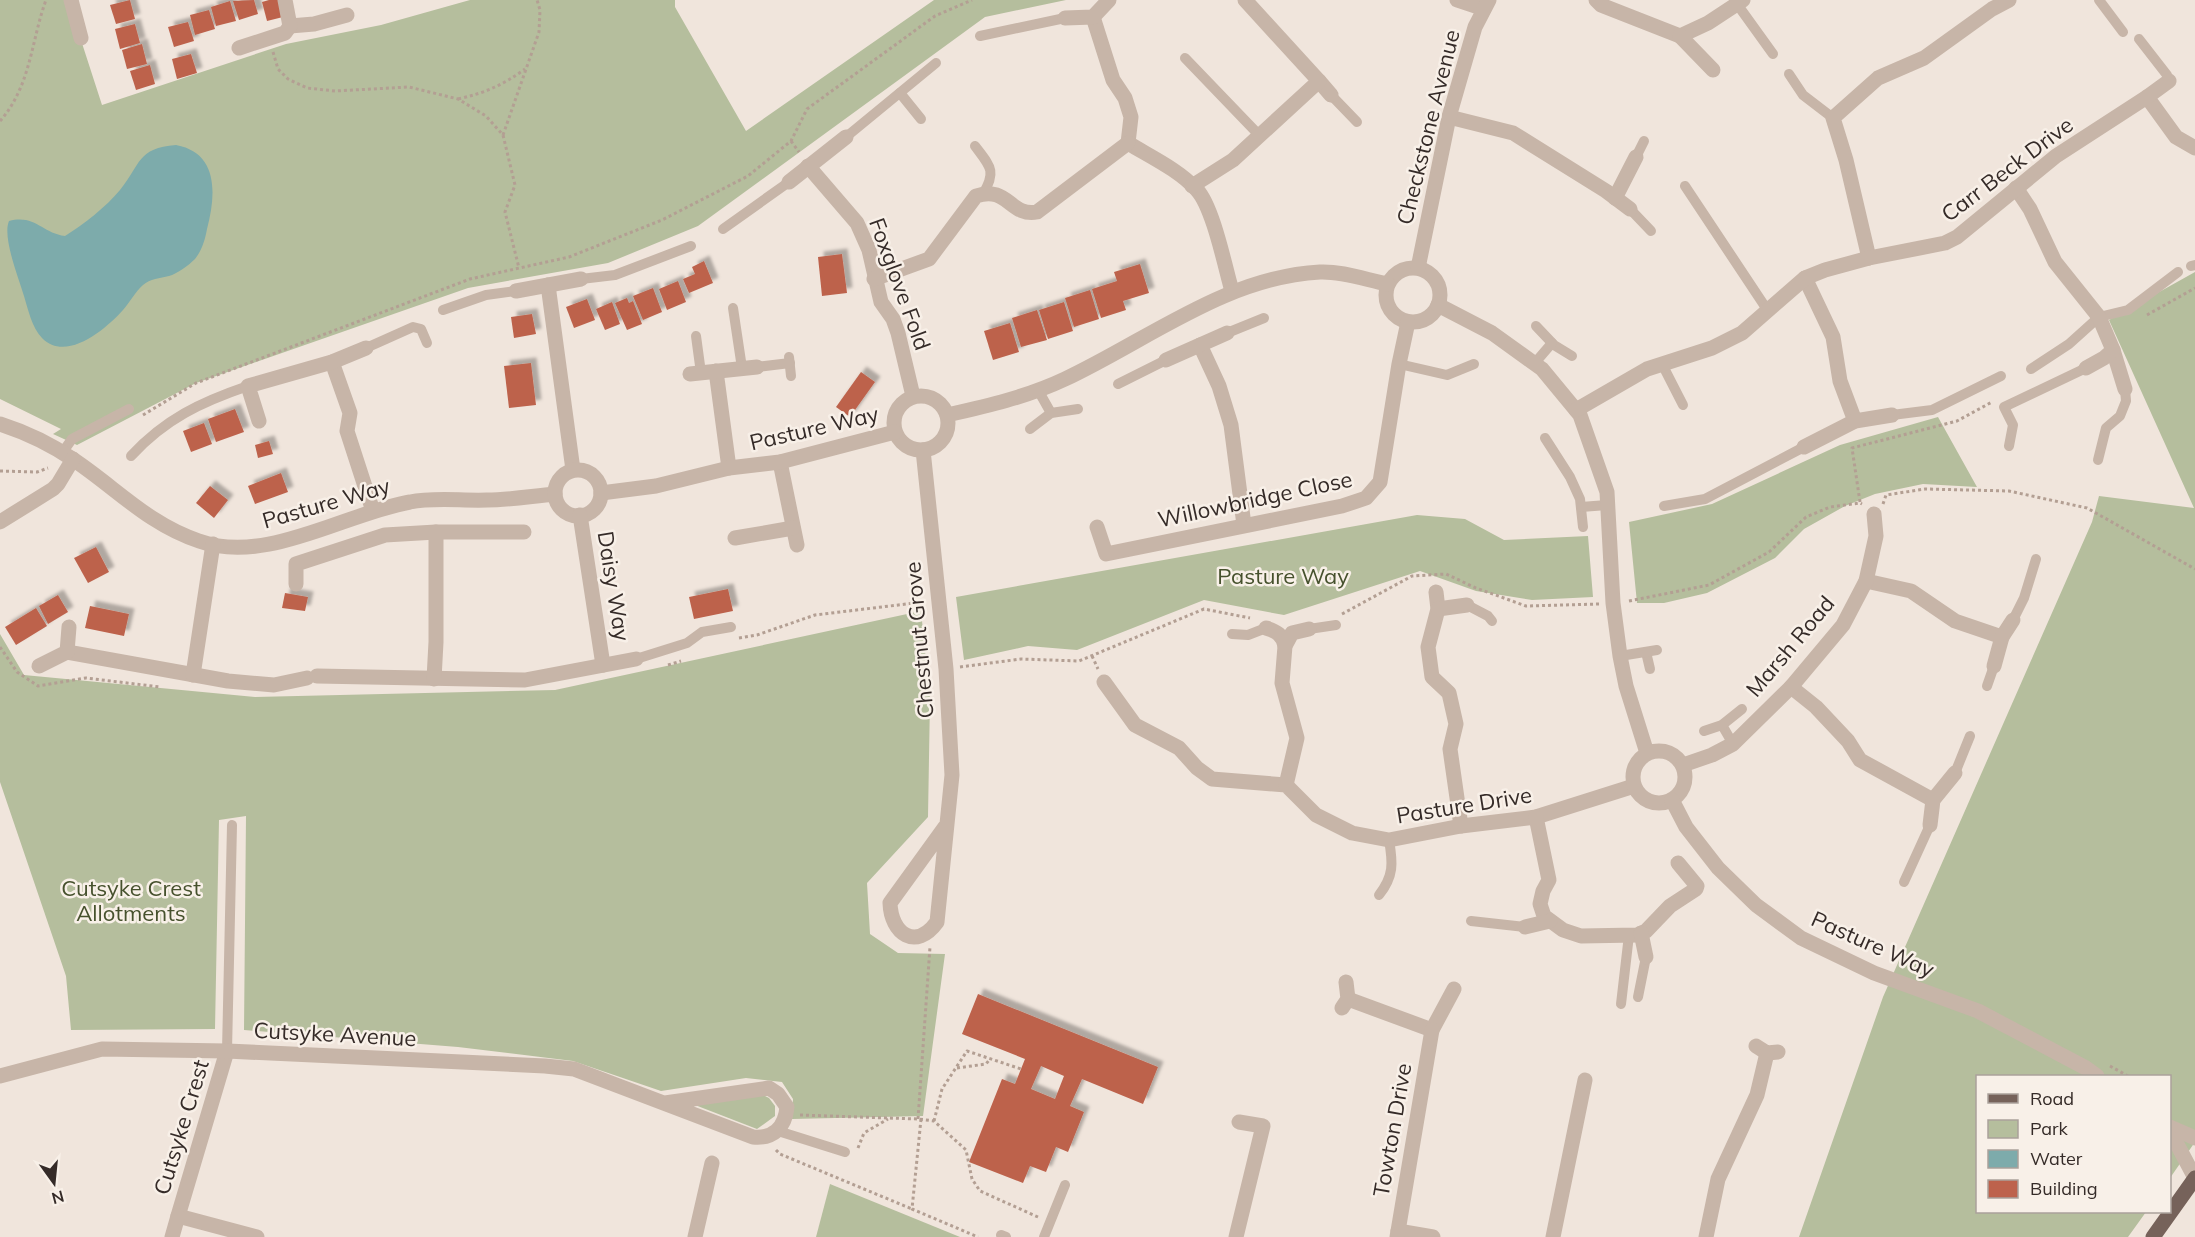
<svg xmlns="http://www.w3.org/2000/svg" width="2195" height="1237" viewBox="0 0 2195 1237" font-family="Mulish,sans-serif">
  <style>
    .green { fill: #b5be9d }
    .water { fill: #7dabab }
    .building { fill: #bd624c; fill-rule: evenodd; filter: url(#shadow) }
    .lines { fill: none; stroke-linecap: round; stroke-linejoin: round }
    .path { stroke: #b39f93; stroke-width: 3; stroke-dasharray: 3 3; stroke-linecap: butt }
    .lane { stroke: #c7b5a8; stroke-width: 10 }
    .street { stroke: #c7b5a8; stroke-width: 15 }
    .primary { stroke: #76625a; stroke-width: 15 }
    .labels { text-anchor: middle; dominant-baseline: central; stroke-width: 5; stroke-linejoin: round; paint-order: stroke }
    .street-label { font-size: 22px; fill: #352b28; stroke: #f8f0e8 }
    .park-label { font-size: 22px; fill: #46512d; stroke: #f8f0e8 }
  </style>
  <defs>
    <filter id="shadow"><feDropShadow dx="5.5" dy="-5.5" stdDeviation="1.5" flood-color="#0004"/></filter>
  </defs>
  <rect width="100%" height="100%" fill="#f0e5dc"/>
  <g class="green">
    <polygon points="0,0 68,0 102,105 286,44 381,25 470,0 675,0 675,7 746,131 934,0 1066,0 985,17 698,226 608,263 468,288 196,383 77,445 53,434 61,429 0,399"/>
    <polygon points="2195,272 2195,1142 2170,1178 2170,1076 1978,1076 1978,1212 2146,1212 2128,1237 1799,1237 1883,997 2092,522 2099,496 2194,508 2109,320"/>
    <polygon points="1938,417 1977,487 1923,484 1875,494 1845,506 1804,529 1775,558 1707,593 1664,603 1637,603 1629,522 1712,504 1840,445"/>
    <polygon points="1417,515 1465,519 1504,540 1588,536 1593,597 1532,600 1476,591 1420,571 1284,615 1204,600 1077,650 1028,646 964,660 956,597"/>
    <polygon points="921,611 930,699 928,817 867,883 870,934 898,953 945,954 923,1116 792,1119 793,1099 782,1082 746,1078 661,1091 573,1061 458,1047 244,1030 246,816 219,820 215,1029 71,1030 66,976 0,782 0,634 24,675 255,697 555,690"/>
    <polygon points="761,1094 769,1098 775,1106 775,1116 757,1129 695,1105"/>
    <polygon points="830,1184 960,1237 816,1237"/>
  </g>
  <path class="water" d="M176,145C219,153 216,195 207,229C205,240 202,250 195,259C189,265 177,274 169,276C160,278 150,279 143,285C135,292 130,302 123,310C106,329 66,363 42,338C32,328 28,309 24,296C19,279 2,237 9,221C35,214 42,233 65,236C84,224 106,207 120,190C141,164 137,148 176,145Z"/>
  <g class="building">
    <polygon points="130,0 135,19 116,24 110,5"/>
    <polygon points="254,0 258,14 239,20 233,1"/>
    <polygon points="269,0 282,0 287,16 267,21 262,2"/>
    <polygon points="230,1 236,21 216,26 211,7"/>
    <polygon points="209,10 215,29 195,35 190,15"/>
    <polygon points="188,22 194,41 174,47 168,27"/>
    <polygon points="135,24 140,43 120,49 115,29"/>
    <polygon points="142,44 147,64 127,69 122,50"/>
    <polygon points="191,54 197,73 177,79 172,59"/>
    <polygon points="150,65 155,84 136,90 130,71"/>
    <polygon points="842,254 847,293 822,296 818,257"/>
    <polygon points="704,261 713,283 689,293 683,279 695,274 692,267"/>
    <polygon points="1140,264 1149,293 1123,301 1126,310 1101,318 1092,289 1117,281 1114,272"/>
    <polygon points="678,281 686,302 667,310 659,289"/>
    <polygon points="653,288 662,312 643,320 633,296"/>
    <polygon points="1090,290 1099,319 1074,327 1065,298"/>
    <polygon points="627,298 629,303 633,301 642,324 627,330 615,303"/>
    <polygon points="587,299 595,320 574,328 566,307"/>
    <polygon points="612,302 620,324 605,330 596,309"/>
    <polygon points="1064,302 1073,331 1048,339 1039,310"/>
    <polygon points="1037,310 1047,340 1021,347 1012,318"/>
    <polygon points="532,314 536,334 514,338 511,317"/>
    <polygon points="1010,323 1019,352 993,360 984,331"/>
    <polygon points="531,363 536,405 509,408 504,366"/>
    <polygon points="861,372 875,382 850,417 836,407"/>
    <polygon points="235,409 244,432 216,442 208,419"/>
    <polygon points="204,423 212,444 191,452 183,431"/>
    <polygon points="269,441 273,454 258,458 255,445"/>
    <polygon points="281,473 288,492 255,504 248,486"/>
    <polygon points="210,486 228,500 214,518 196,503"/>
    <polygon points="96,547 109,572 88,583 74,558"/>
    <polygon points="728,589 733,611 694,619 689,597"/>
    <polygon points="285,593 308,597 305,611 282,608"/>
    <polygon points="58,595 68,612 48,624 39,606"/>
    <polygon points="90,606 129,614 124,636 85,628"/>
    <polygon points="36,608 47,626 16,645 5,627"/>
    <path d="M978,994L1158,1067L1143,1104L1082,1079L1070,1106L1084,1112L1068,1152L1056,1147L1046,1172L1030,1166L1023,1183L969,1162L1002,1079L1015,1084L1025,1059L962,1034ZM1041,1066L1064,1076L1055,1099L1031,1089Z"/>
  </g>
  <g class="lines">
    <g class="path">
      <polyline points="273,52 278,69 288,79 307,88 335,91 409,87 458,99 486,116 503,135 515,185 505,212 519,268"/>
      <path d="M458,99C485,93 503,85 525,69"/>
      <path d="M0,121C31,86 31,41 46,0"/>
      <polyline points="503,135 539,32 540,10 537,0"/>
      <polyline points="791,141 799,152"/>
      <polyline points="2147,315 2195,288"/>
      <polyline points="143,415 196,383 470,279 569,257 662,220 748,176 791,141 807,109 935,16 972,0"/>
      <polyline points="0,471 37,472 48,468"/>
      <polyline points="1860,502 1852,448 1957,421 1992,402"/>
      <polyline points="1883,504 1886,495 1925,489 2009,491 2087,508 2195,569"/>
      <polyline points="1629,601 1709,585 1769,552 1806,517 1830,507 1860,503 1862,504"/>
      <polyline points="1342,614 1412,576 1446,574 1476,588 1526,606 1599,604"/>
      <polyline points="739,638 757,635 815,615 923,602"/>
      <polyline points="0,647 17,672 38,686 86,678 160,687"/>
      <polyline points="1092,656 1098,669"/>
      <polyline points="668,665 681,661"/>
      <polyline points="960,667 1021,659 1079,661 1204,609 1250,618"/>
      <polyline points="2110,1066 2128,1076"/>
      <polyline points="957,1068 986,1064 990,1059"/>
      <polyline points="800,1115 918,1119 934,1121 966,1150 972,1179 980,1191 1038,1217"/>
      <polyline points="918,1119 930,947"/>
      <polyline points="921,1119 912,1209 978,1237"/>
      <polyline points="934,1121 942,1089 967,1051 1021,1069"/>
      <polyline points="858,1148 864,1133 888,1119"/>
      <polyline points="776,1150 780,1154 912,1209"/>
    </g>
    <g class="lane">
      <polyline points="2099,0 2123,32"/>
      <polyline points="1737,4 1773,54"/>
      <polyline points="980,36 1065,18"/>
      <polyline points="2139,39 2167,75 2169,81"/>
      <polyline points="1185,58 1259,135"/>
      <polyline points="1789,74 1803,95 1833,118"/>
      <polyline points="900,93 921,119"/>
      <polyline points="1331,95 1357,122"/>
      <polyline points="846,137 936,63"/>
      <path d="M975,146C990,166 997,171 983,194"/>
      <polyline points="1636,157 1644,141"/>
      <polyline points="1685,186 1768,311"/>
      <polyline points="1630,209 1651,231"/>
      <polyline points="723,229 789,182"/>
      <polyline points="2191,266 2195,265"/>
      <polyline points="581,279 615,275 691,246"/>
      <polyline points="733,308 742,368"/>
      <polyline points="443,310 486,295 516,291"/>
      <polyline points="1536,326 1554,345 1572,356"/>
      <polyline points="1227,333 1264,318"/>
      <polyline points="696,336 701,373"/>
      <polyline points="366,348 413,327 421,329 427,343"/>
      <polyline points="789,357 791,376"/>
      <polyline points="1399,364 1447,375 1474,364"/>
      <polyline points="1534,364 1552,343"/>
      <polyline points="1662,364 1683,405"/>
      <polyline points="757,367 790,363"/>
      <polyline points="2031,369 2069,344 2099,317 2128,310 2178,272"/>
      <polyline points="1118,384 1166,360"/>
      <polyline points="1038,390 1051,413"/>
      <polyline points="1892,415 1932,410 2001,376"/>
      <polyline points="1030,429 1051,413 1078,409"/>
      <polyline points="1545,438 1570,477 1580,499 1583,527"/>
      <polyline points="2009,446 2013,425 2004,407 2086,368"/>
      <polyline points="62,453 72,439 129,409"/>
      <path d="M131,456C165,419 201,402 248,386"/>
      <polyline points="2098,460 2106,428 2120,416 2126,401 2125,389"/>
      <polyline points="1664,506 1705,499 1804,447"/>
      <polyline points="1581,507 1607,505"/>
      <polyline points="1467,605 1488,616 1492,621"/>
      <polyline points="2013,620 2024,598 2036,559"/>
      <polyline points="1309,629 1336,625"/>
      <polyline points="1232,634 1248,635 1266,628"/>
      <polyline points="1646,652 1650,669"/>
      <polyline points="1620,656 1657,650"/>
      <polyline points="636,659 687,643 702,632 731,627"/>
      <polyline points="1987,686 1994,666"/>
      <polyline points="1722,725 1733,744"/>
      <polyline points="1704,731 1722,725 1742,709"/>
      <polyline points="1955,773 1970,736"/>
      <polyline points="1904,882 1930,825"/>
      <path d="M1379,895C1394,876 1393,863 1389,840"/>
      <polyline points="1471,921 1525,927"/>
      <polyline points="1638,997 1646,957"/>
      <polyline points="1621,1004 1629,935"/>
      <polyline points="227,1051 232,825"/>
      <polyline points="778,1131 845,1152"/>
      <polyline points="1001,1235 1006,1237"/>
      <polyline points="1044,1237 1065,1185"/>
    </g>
    <g class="street">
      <polyline points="71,0 81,38"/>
      <polyline points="1457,0 1484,9"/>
      <polyline points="1596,0 1601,5 1680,36 1708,23 1743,0"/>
      <polyline points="1093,17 1113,80 1125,98 1131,117 1128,143"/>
      <polyline points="1065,18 1093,17 1109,0"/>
      <polyline points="290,26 314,24 347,15"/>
      <polyline points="1680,36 1713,70"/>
      <polyline points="239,48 285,33 290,26 285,0"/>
      <polyline points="1319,81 1331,95"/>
      <polyline points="2147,97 2176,137 2195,148"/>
      <polyline points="1449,117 1513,133 1606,191 1630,209"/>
      <path d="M1128,143C1151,157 1179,170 1197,190C1213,207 1225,267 1232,291"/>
      <polyline points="808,166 857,223 869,250 881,302 893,319 898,333 913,396"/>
      <polyline points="789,182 846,137"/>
      <polyline points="1192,186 1233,160 1319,81 1245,0"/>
      <polyline points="2016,188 2030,209 2055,262 2099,317 2113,350 2125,389"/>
      <polyline points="1615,198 1636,157"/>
      <polyline points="1869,258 1846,160 1833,118 1878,78 1924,58 1992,9 2009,0"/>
      <circle cx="1413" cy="295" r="27"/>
      <polyline points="1418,268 1449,117 1475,27 1489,0"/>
      <polyline points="1805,278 1833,337 1840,381 1855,421"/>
      <path d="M874,279L929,259L976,196C1008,185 1010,217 1037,212L1128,143"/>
      <polyline points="548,285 573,470"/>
      <polyline points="516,291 581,279"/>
      <polyline points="1438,305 1492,333 1542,369 1580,415 1607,492 1613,603 1620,656 1626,686 1647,753"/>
      <polyline points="1200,345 1219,386 1231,425 1244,525"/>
      <polyline points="1166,360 1227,333"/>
      <polyline points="332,362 350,413 347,431 373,511"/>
      <polyline points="2086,368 2104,358 2113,350"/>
      <polyline points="716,371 729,468"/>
      <polyline points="690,374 757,367"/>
      <circle cx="921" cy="423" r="27"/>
      <polyline points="1576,410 1647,369 1712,348 1742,333 1805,278 1825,270 1869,258 1945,243 1957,237 2056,156 2147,97 2169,81"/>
      <path d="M947,415C987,406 1027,397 1065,379C1148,340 1226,277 1320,272C1342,271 1367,280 1388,284"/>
      <polyline points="259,421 248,386 332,362 366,348"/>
      <path d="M0,424C25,432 52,445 74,460C116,488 148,524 199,541C266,565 343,514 410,502C434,497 462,501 487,500C510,500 532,496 555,494"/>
      <polyline points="1804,447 1855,421 1892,415"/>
      <path d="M923,450L946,669L952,775L937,922C916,951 891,934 890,903L945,827"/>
      <polyline points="780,462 797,545"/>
      <circle cx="578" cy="493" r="23"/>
      <polyline points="601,493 656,486 729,468 780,462 895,432"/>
      <polyline points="580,515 603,665"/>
      <polyline points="0,522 53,489 58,484 73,459"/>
      <polyline points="1097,527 1106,554 1342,506 1366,498 1380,482 1399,364 1408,322"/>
      <polyline points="735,538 793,528"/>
      <polyline points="1866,581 1911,591 1955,621 2002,637"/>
      <polyline points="296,584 296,564 385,535 436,532"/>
      <polyline points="1436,592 1438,609 1428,647 1432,677 1449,693 1456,724 1450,749 1461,826"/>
      <polyline points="1438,609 1467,605"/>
      <path d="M1266,628C1276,631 1283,635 1285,646"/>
      <polyline points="67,652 228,681 274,685 307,678"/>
      <polyline points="39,666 67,652 69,627"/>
      <polyline points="1994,666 2002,637 2013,620"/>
      <polyline points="193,675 213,544"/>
      <polyline points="317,676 525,680 636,659"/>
      <polyline points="434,679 436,642 436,532 524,532"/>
      <polyline points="1104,682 1135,725 1179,748 1197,768 1212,779 1286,785 1316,815 1352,833 1389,840 1461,826 1536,817 1634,786"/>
      <polyline points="1791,687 1816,707 1848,741 1860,760 1933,800"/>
      <circle cx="1659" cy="777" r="26"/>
      <polyline points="1683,765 1712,755 1733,744 1791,687 1843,625 1866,581 1876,536 1874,514"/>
      <polyline points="1286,785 1297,738 1282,683 1285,646 1292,633 1309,629"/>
      <polyline points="1672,800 1686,827 1718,868 1756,905 1801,938 1874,973 1978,1011 2086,1068 2097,1076"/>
      <polyline points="1536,817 1549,880 1543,891 1540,904 1544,916 1563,930 1581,936 1637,935 1646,931 1670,906 1696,889 1697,886 1678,863"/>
      <polyline points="1930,825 1933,800 1955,773"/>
      <polyline points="1525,927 1550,921"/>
      <polyline points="1641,933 1646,957"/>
      <polyline points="1348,999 1432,1030 1454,989"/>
      <polyline points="1342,1008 1348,999 1346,982"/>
      <polyline points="1756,1046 1767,1053 1778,1052"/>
      <polyline points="227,1051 178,1216 257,1237"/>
      <path d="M0,1076L102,1049L227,1051L545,1066L574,1069L753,1137C773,1139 785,1128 787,1107L778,1094L769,1088L665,1103"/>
      <polyline points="2170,1127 2195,1138"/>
      <polyline points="2170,1138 2178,1146 2195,1178"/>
      <polyline points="1398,1231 1433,1237"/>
      <polyline points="172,1237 178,1216"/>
      <polyline points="695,1237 712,1163"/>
      <polyline points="1236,1237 1263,1126 1239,1122"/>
      <polyline points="1397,1237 1432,1030"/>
      <polyline points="1553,1237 1585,1080"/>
      <polyline points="1706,1237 1718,1179 1757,1095 1767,1053"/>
    </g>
    <polyline class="primary" points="2153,1237 2195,1178"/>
  </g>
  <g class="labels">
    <g class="street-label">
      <text transform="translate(1428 127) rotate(-76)">Checkstone Avenue</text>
      <text transform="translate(2007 169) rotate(-37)">Carr Beck Drive</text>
      <text transform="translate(900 284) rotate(70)">Foxglove Fold</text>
      <text transform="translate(814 428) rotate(-13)">Pasture Way</text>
      <text transform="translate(1255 499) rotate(-12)">Willowbridge Close</text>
      <text transform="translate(326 503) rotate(-16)">Pasture Way</text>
      <text transform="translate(614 586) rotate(81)">Daisy Way</text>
      <text transform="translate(919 640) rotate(-95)">Chestnut Grove</text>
      <text transform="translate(1790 646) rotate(-50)">Marsh Road</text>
      <text transform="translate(1464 805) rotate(-9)">Pasture Drive</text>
      <text transform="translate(1873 944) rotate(24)">Pasture Way</text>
      <text transform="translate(335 1034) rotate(3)">Cutsyke Avenue</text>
      <text transform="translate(181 1127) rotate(-73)">Cutsyke Crest</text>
      <text transform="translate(1392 1130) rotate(-80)">Towton Drive</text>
    </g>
    <g class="park-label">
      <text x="1283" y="576">Pasture Way</text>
      <text x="131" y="888">Cutsyke Crest<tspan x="131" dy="25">Allotments</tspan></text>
    </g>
  </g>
  <rect x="1976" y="1075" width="195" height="138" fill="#f8f0e8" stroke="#aaa19b" stroke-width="1.5"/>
  <rect x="1988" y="1094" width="30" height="9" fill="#76625a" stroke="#aaa19b" stroke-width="1.5"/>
  <text x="2030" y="1105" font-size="18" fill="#352b28">Road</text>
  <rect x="1988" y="1120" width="30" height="18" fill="#b5be9d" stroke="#aaa19b" stroke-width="1.5"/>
  <text x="2030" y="1135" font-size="18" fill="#352b28">Park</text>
  <rect x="1988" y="1150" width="30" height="18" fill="#7dabab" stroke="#aaa19b" stroke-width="1.5"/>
  <text x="2030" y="1165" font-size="18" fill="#352b28">Water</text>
  <rect x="1988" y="1180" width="30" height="18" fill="#bd624c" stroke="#aaa19b" stroke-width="1.5"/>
  <text x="2030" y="1195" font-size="18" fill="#352b28">Building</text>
  <g transform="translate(54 1183) rotate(165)" stroke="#f8f0e8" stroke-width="4.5" paint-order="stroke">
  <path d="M0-4.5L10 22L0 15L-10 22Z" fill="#352b28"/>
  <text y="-9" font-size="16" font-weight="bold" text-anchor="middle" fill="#352b28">N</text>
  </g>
</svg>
